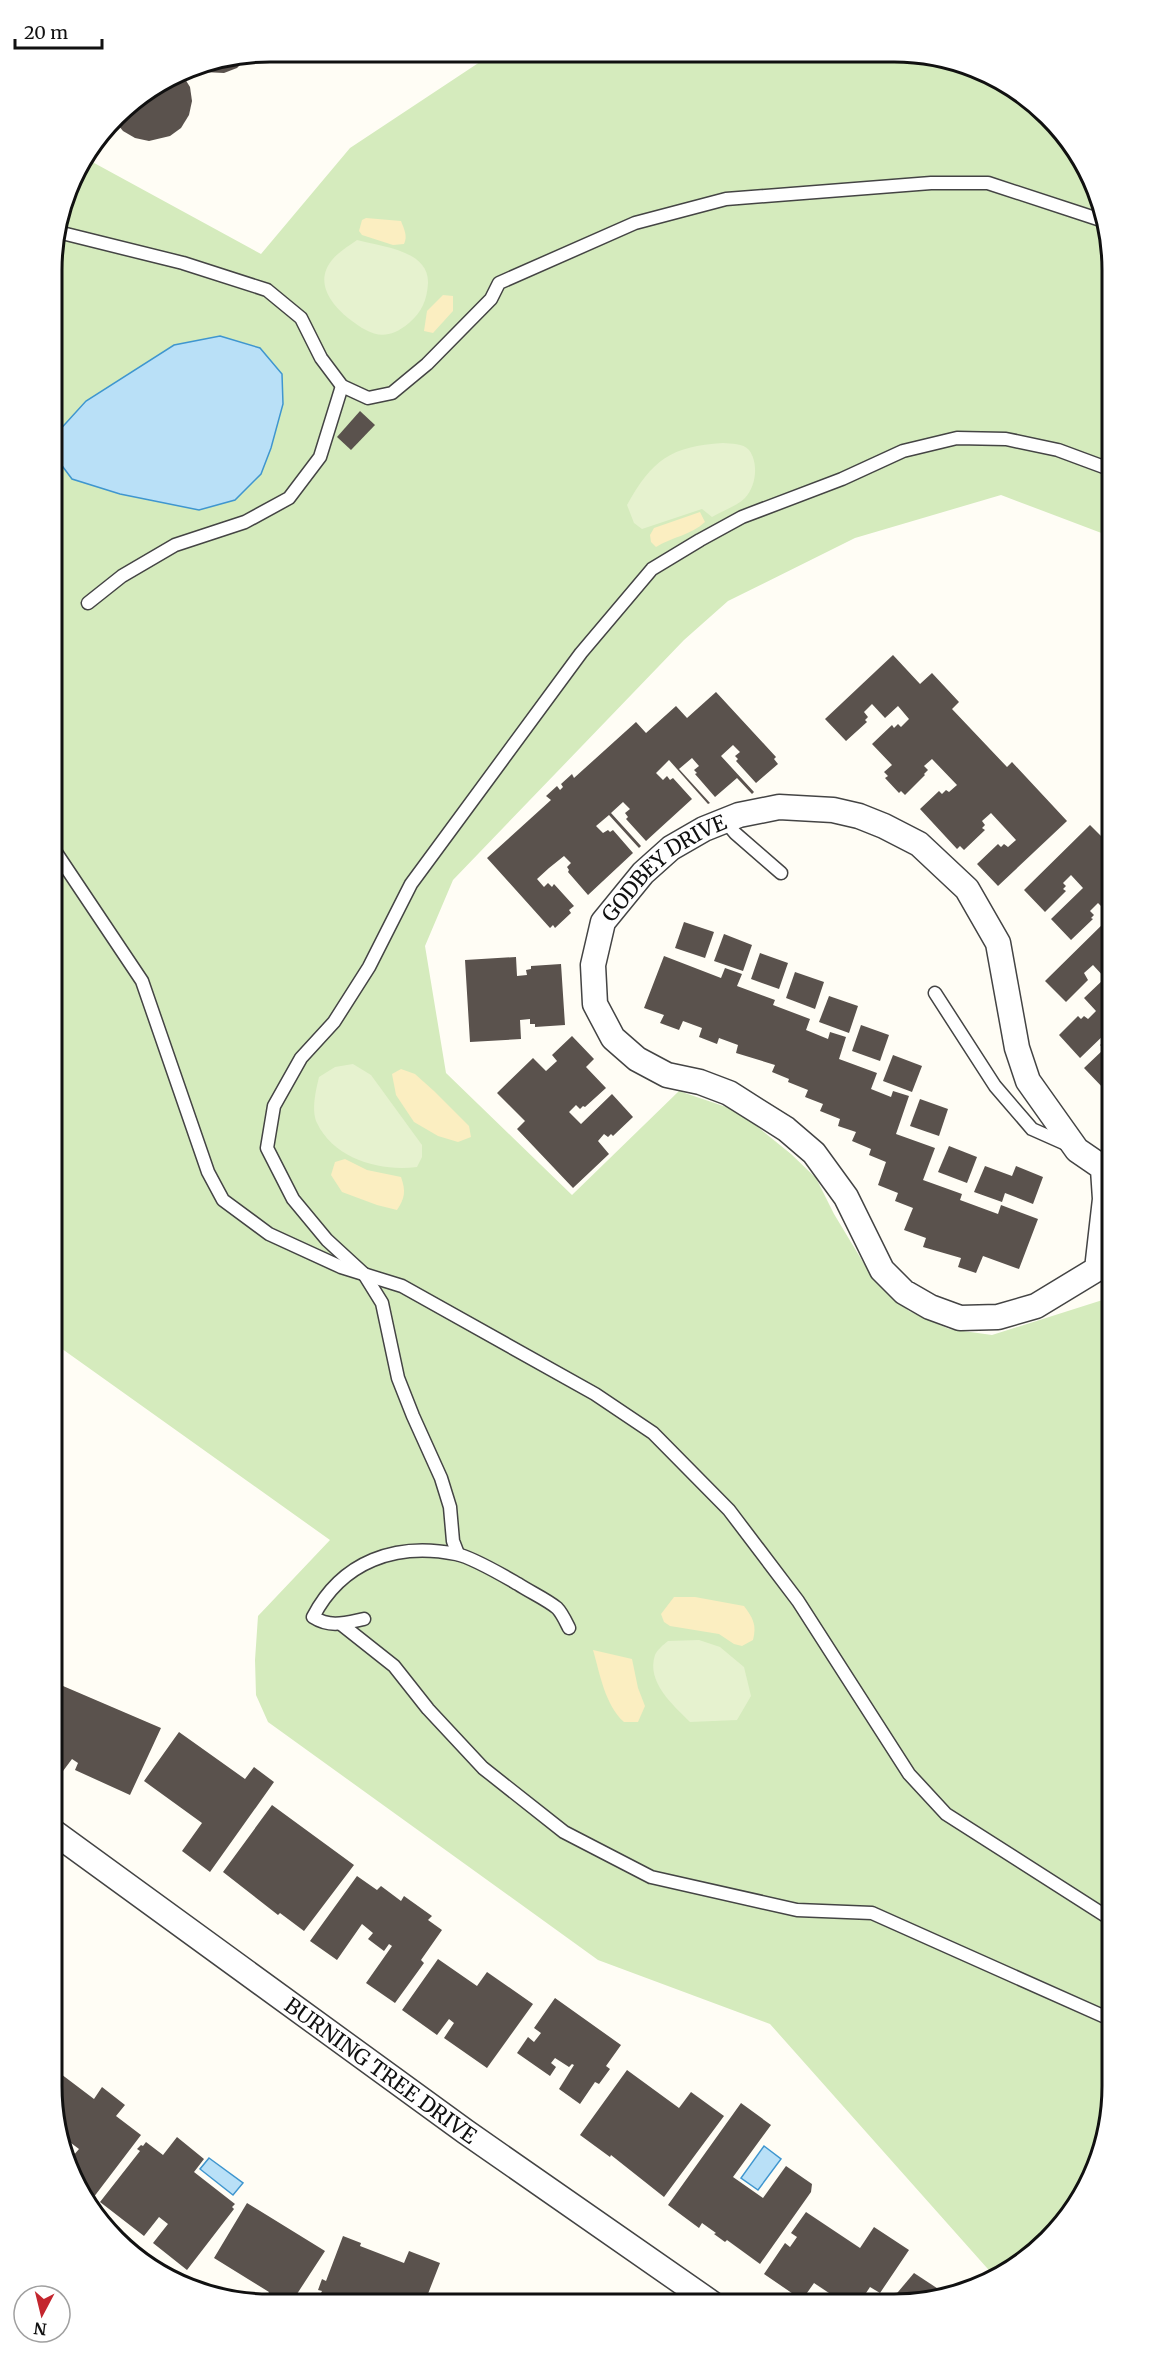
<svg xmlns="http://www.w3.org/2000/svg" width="1163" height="2356" viewBox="0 0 1163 2356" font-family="Merriweather,serif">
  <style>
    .green { fill: #d5ebbd }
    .sand { fill: #fbeec1 }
    .pitch { fill: #e6f2cf }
    .water { fill: #b9e0f7; stroke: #3f96cf; stroke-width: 1.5 }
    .building { fill: #5a524d }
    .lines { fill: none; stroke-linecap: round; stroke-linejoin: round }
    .service-casing { stroke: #444; stroke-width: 15 }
    .minor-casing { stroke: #444; stroke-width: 27 }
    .service { stroke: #fff; stroke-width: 12 }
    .minor { stroke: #fff; stroke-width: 24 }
    .labels { text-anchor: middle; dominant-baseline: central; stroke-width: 6; stroke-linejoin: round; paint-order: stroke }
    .street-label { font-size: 21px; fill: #111; stroke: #fff }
    .rim { fill: none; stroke: #111; stroke-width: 3 }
  </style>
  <rect width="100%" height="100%" fill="#fffdf5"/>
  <polygon class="green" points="495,52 936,55 1037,105 1075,148 1101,200 1112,270 1112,537 1001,495 855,538 728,601 684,640 453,880 425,946 446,1073 572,1195 679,1091 738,1111 791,1154 816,1178 834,1214 872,1277 909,1311 949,1329 992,1335 1112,1297 1112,2100 1100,2157 1067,2219 1026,2260 995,2277 770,2024 598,1960 268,1722 256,1695 255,1660 258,1616 330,1540 51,1341 51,255 74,173 85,158 261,254 350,148"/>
  <g class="sand">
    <path d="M366,218L401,221C404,229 408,236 404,244L393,245L362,235L359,231L362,220Z"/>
    <polygon points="443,295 453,296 453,311 433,333 424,331 427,311"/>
    <path d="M700,512L705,522C691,535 672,537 656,547L651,542L650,535L654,528Z"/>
    <polygon points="401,1069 415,1074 434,1091 469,1126 471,1137 458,1142 438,1136 414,1122 396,1095 392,1074"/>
    <path d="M345,1159L367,1170L401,1177C406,1191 405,1198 397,1210L377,1205L342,1192L331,1175L335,1162Z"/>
    <path d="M674,1597H695L744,1606C753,1618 757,1625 753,1640L742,1646L734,1644L719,1634L670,1626L664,1622L661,1614Z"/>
    <path d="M593,1650L632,1659L638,1688L645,1706L638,1722H624C605,1705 600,1674 593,1650Z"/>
  </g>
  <g class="pitch">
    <path d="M357,240C382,247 429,250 428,283C427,300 422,312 409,323C385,343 370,335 348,318C331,304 314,282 332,260C338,252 349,246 357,240Z"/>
    <path d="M723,443C731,444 743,443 749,450C759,463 756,487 745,498C737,506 722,511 712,517L702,509L642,529L634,523L627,505C652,460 671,446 723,443Z"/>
    <path d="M353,1064L371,1075L422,1145V1157L417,1167C381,1172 334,1159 317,1123C311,1110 316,1090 319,1077L335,1067Z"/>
    <path d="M699,1640L720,1647L744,1667L751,1696L737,1720L690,1722C673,1705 646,1682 655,1655C657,1650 663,1645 668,1641Z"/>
  </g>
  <g class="water">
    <polygon points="220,336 260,348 282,374 283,404 271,448 261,474 235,500 199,510 120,494 72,479 57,459 56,434 86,401 174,345"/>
    <polygon points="764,2146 781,2159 758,2190 741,2178"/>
    <polygon points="209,2158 243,2183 233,2195 200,2169"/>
  </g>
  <g class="building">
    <polygon points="250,55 237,68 224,73 204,72 192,66"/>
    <polygon points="180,71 190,87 192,101 189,115 181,128 170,136 149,141 135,138 123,131 114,120 125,105"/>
    <polygon points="360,411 375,425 351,450 337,437"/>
    <polygon points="893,655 920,684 932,673 959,702 952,709 1007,767 1012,762 1067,821 998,886 977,864 998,844 1001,847 1004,844 1008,847 1016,840 991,813 982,821 985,825 982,828 985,830 964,850 960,846 957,849 920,809 939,791 942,794 946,790 949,792 957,785 932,759 924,766 928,770 924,774 925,775 905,795 901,791 899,793 885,778 888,776 884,772 892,765 872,744 892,725 894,728 898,724 901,727 909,719 898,706 885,718 872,704 864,712 868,717 865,720 867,722 846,741 825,719"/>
    <polygon points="716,692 776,757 774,759 778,764 756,783 736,761 738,759 735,756 740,752 733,745 721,756 754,792 752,794 737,778 715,797 695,774 697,773 694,770 699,766 692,758 679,769 710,803 708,804 669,760 656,773 663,780 667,776 670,780 673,778 692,799 646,841 626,819 628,817 625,813 630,809 623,802 611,813 641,846 639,848 609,815 596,826 603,833 608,830 610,832 613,830 633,853 588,895 568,872 569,870 567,867 571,863 564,856 549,868 537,879 544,887 548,883 552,887 554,884 574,906 569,910 571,913 555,928 553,925 550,928 487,858 551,800 546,796 557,786 560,790 563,787 561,784 572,774 574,778 636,722 646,733 676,706 687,718"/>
    <polygon points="1090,825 1112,847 1112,1033 1109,1030 1080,1058 1059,1035 1078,1016 1081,1019 1084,1016 1088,1019 1096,1011 1084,998 1105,978 1093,965 1084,973 1088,980 1066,1002 1045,981 1111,916 1098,903 1090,911 1094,915 1091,918 1093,919 1071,940 1051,919 1083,888 1071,875 1063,883 1066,886 1063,889 1066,891 1045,912 1024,890"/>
    <polygon points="684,922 714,932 705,958 675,948"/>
    <polygon points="724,934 752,945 743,971 714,961"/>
    <polygon points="760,953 788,963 779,989 751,979"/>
    <polygon points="664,956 721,978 725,968 742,974 737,986 775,1000 773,1005 810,1019 806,1030 828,1039 830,1032 846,1037 839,1059 877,1073 871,1089 891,1097 893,1091 909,1096 896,1134 935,1148 923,1180 962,1194 960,1200 998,1214 1001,1205 1038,1219 1019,1269 983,1256 976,1273 958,1267 961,1258 923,1247 926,1238 904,1230 913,1208 895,1201 898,1193 878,1185 886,1162 869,1155 871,1149 852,1141 856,1132 838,1126 840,1119 820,1111 823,1104 805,1097 808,1090 788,1082 789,1079 772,1072 775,1065 736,1053 738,1045 719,1038 717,1044 699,1037 702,1028 683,1021 679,1030 660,1023 664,1015 644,1008"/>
    <polygon points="516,957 517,976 527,975 526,970 531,969 531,966 561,964 565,1025 535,1027 535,1024 530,1024 530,1019 520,1020 521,1039 470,1042 465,960"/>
    <polygon points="795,972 824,982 815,1009 786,998"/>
    <polygon points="829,996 858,1006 849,1033 819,1022"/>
    <polygon points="861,1025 889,1035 880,1061 852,1051"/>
    <polygon points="1112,1034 1112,1083 1105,1090 1084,1068 1104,1049 1100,1045"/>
    <polygon points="572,1036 594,1059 586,1067 606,1088 585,1107 583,1106 580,1109 576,1105 569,1112 581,1124 612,1094 633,1117 613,1136 611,1134 608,1137 604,1134 598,1141 609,1154 573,1188 517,1129 525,1121 497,1093 533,1058 546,1071 557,1061 552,1055"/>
    <polygon points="893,1055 922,1066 912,1092 883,1081"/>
    <polygon points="920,1099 948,1109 939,1136 910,1126"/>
    <polygon points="949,1146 977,1157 967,1183 938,1172"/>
    <polygon points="985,1166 1012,1176 1016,1166 1043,1177 1033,1204 1005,1193 1002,1202 974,1192"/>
    <polygon points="63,1686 161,1728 130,1795 75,1770 78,1763 72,1759 63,1771 51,1766 51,1713"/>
    <polygon points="179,1732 245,1779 254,1767 274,1782 210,1872 182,1851 202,1823 144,1781"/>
    <polygon points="272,1805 354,1865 304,1931 280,1913 278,1915 223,1872"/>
    <polygon points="357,1876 377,1890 381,1886 401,1901 404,1896 432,1916 428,1920 442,1930 421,1960 424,1963 395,2003 366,1983 392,1946 389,1944 384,1951 368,1939 373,1933 362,1924 337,1960 310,1941"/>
    <polygon points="438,1959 477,1986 487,1972 533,2004 487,2068 444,2038 454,2023 449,2019 437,2035 402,2010"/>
    <polygon points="555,1998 621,2045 606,2066 610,2069 599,2084 595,2082 580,2104 559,2089 574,2065 572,2064 569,2067 555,2058 551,2063 556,2067 550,2076 517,2053 528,2037 534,2042 541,2033 534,2028"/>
    <polygon points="627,2070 679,2108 691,2092 724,2116 664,2197 611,2155 610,2157 580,2135"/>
    <polygon points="57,2071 94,2099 102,2087 125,2105 116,2116 141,2135 87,2206 66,2164 79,2149 59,2134 51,2086 51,2079"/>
    <polygon points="741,2103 771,2125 733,2177 763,2198 786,2166 812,2184 811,2192 760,2264 727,2240 725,2242 714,2234 716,2233 702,2223 699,2228 668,2205"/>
    <polygon points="177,2137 204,2159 194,2172 235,2204 232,2207 234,2209 187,2270 153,2243 168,2224 159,2217 144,2236 100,2202 140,2151 137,2149 141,2145 143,2146 146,2142 163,2155"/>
    <polygon points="247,2203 325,2251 295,2297 305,2303 263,2303 269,2292 214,2258"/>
    <polygon points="806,2212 860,2248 874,2227 909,2250 880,2293 870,2287 866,2293 875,2299 871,2305 847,2305 814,2283 802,2300 764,2274 785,2243 790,2247 797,2237 791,2233"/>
    <polygon points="343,2236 361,2243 360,2246 404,2263 409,2251 440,2263 424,2304 343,2303 320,2295 322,2291 318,2290 322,2279 326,2281"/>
    <polygon points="914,2273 949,2296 887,2305"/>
  </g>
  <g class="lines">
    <defs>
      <g id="service">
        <polyline points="58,232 183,263 267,290 301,318 321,358 342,386 368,398 392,393 427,364 491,299 499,283 635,223 726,199 931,183 988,183 1104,221"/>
        <polyline points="88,603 122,576 175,545 245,522 289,498 320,457 342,386"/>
        <polyline points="725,821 735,833 781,873"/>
        <polyline points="51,845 142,981 208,1172 223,1200 269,1234 341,1267 402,1286 595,1394 653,1433 729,1510 798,1601 909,1774 946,1814 1112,1920"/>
        <polyline points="935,993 995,1086 1032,1129 1068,1145"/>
        <polyline points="458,1554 453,1541 450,1507 441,1478 413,1416 398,1378 382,1303 364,1274 327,1240 293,1199 267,1148 274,1106 301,1058 334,1022 369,967 411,884 581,653 652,569 700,540 742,517 842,479 903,451 957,438 1006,439 1058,450 1112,470"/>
        <path d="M364,1619C345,1623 330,1628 313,1617C342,1561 396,1542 456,1554C472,1557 504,1576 518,1584C530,1592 546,1599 557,1608C562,1613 566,1622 569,1628"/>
        <polyline points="341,1624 394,1666 428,1709 483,1768 564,1832 651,1877 797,1910 872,1913 1112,2020"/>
      </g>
      <g id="minor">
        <path id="s1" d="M1103,1169L1105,1199L1097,1269L1036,1306L998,1317L960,1318L930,1307L904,1292L882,1270L846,1197L814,1153L786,1129L729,1093L700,1082L667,1075L637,1059L613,1038L595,1004L593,965L603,922L643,873L671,848L704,829L739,815L779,807L833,810L859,816L884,826L919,844L967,889L998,943L1017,1048L1028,1081L1077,1150L1112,1174"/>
        <path id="s2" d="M51,1830L466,2132L713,2304"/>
      </g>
    </defs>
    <use href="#service" class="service-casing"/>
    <use href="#minor" class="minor-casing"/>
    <use href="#service" class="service"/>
    <use href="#minor" class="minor"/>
  </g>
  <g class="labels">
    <g class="street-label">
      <text stroke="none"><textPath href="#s1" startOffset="918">GODBEY DRIVE</textPath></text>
      <text stroke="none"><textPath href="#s2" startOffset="408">BURNING TREE DRIVE</textPath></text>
    </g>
  </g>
  <path d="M0 0H1163V2356H0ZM270 62H894A208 208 0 0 1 1102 270V2086A208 208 0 0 1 894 2294H270A208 208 0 0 1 62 2086V270A208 208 0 0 1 270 62Z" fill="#fff" fill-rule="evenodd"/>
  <path class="rim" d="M270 62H894A208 208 0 0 1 1102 270V2086A208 208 0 0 1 894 2294H270A208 208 0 0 1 62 2086V270A208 208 0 0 1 270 62Z"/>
  <g transform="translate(42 2314) rotate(187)"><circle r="28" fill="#ffffff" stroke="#a0a0a0" stroke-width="1.5"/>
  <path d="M0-4.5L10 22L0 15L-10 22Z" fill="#c4262e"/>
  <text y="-9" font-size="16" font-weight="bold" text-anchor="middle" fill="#111111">N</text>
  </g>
  <path d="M15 39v9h87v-9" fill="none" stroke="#111111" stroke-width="3"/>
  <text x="24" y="39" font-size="18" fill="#111111" stroke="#ffffff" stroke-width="4.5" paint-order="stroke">20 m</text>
</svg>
